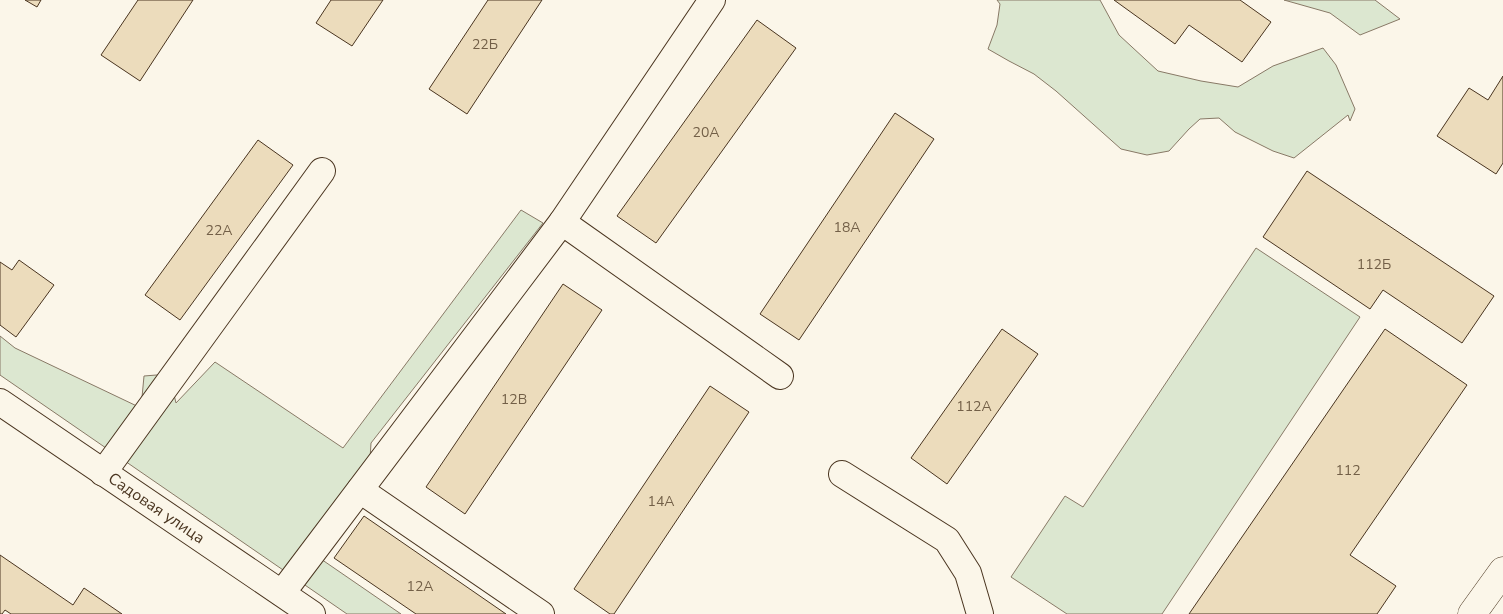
<svg xmlns="http://www.w3.org/2000/svg" width="1503" height="614" viewBox="0 0 1503 614" font-family="'Nunito Sans',sans-serif">
  <style>
    .green { fill: #dce7d0; stroke: #887966 }
    .building { fill: #ecdcbc; stroke: #4a3520 }
    .lines { fill: none; stroke-linecap: round; stroke-linejoin: round }
    .minor-casing { stroke: #4a3520; stroke-width: 28 }
    .major-casing { stroke: #4a3520; stroke-width: 29 }
    .minor { stroke: #fbf6e9; stroke-width: 26 }
    .major { stroke: #fbf6e9; stroke-width: 28 }
    .labels { text-anchor: middle; dominant-baseline: central; stroke-width: 4; stroke-linejoin: round; paint-order: stroke }
    .number-label { font-size: 14px; fill: #725f47 }
    .street-label { font-size: 16px; fill: #4a3520; stroke: #fbf6e9 }
  </style>
  <rect width="100%" height="100%" fill="#fbf6e9"/>
  <g class="green">
    <polygon points="997,0 1100,0 1119,35 1158,71 1201,81 1238,87 1273,66 1323,48 1336,65 1355,109 1350,121 1348,115 1294,158 1273,151 1235,132 1219,118 1200,119 1189,129 1169,151 1147,155 1121,149 1056,91 1034,74 1009,61 988,49 997,25 1000,4"/>
    <polygon points="1284,0 1375,0 1400,19 1360,35 1330,13"/>
    <polygon points="521,210 543,223 371,443 370,459 318,557 401,614 347,614 0,375 0,336 15,348 141,408 144,376 169,374 176,403 215,362 343,448"/>
    <polygon points="1256,248 1360,317 1162,614 1067,614 1011,577 1065,496 1083,507"/>
  </g>
  <g class="building">
    <polygon points="25,0 41,0 37,7"/>
    <polygon points="138,0 193,0 140,81 101,55"/>
    <polygon points="331,0 383,0 352,46 316,23"/>
    <polygon points="488,0 542,0 467,114 429,89"/>
    <polygon points="1114,0 1240,0 1271,22 1242,62 1189,25 1175,44"/>
    <polygon points="757,20 796,48 656,243 617,216"/>
    <polygon points="1503,76 1503,163 1496,174 1437,136 1469,88 1488,100"/>
    <polygon points="895,113 934,139 799,340 760,314"/>
    <polygon points="258,140 293,165 180,320 145,295"/>
    <polygon points="1307,171 1494,296 1462,343 1383,290 1370,309 1263,237"/>
    <polygon points="19,260 54,285 16,337 0,325 0,262 12,270"/>
    <polygon points="563,284 602,310 465,514 426,487"/>
    <polygon points="1002,329 1038,354 947,484 911,458"/>
    <polygon points="1385,329 1467,385 1350,555 1396,586 1377,614 1189,614"/>
    <polygon points="710,386 749,412 614,614 610,614 574,589"/>
    <polygon points="364,516 506,614 416,614 334,558"/>
    <polygon points="0,555 73,605 84,588 122,614 11,614 5,610 2,614 0,614"/>
  </g>
  <g class="lines">
    <defs>
      <g id="minor">
        <polyline points="562,222 780,376"/>
        <path id="s1" d="M0,402L312,614"/>
        <polyline points="103,473 322,171"/>
        <polyline points="842,474 947,540 968,573 980,614"/>
        <polyline points="360,490 541,614"/>
        <polyline points="282,593 562,222 712,0"/>
      </g>
      <polyline id="major" points="1472,614 1503,571"/>
    </defs>
    <use href="#minor" class="minor-casing"/>
    <use href="#major" class="major-casing"/>
    <use href="#minor" class="minor"/>
    <use href="#major" class="major"/>
  </g>
  <g class="labels">
    <g class="number-label">
      <text x="485" y="44">22Б</text>
      <text x="706" y="132">20А</text>
      <text x="847" y="227">18А</text>
      <text x="219" y="230">22А</text>
      <text x="1374" y="264">112Б</text>
      <text x="514" y="399">12В</text>
      <text x="974" y="406">112А</text>
      <text x="1348" y="470">112</text>
      <text x="661" y="501">14А</text>
      <text x="420" y="586">12А</text>
    </g>
    <g class="street-label">
      <text stroke="none"><textPath href="#s1" startOffset="189">Садовая улица</textPath></text>
    </g>
  </g>
</svg>
